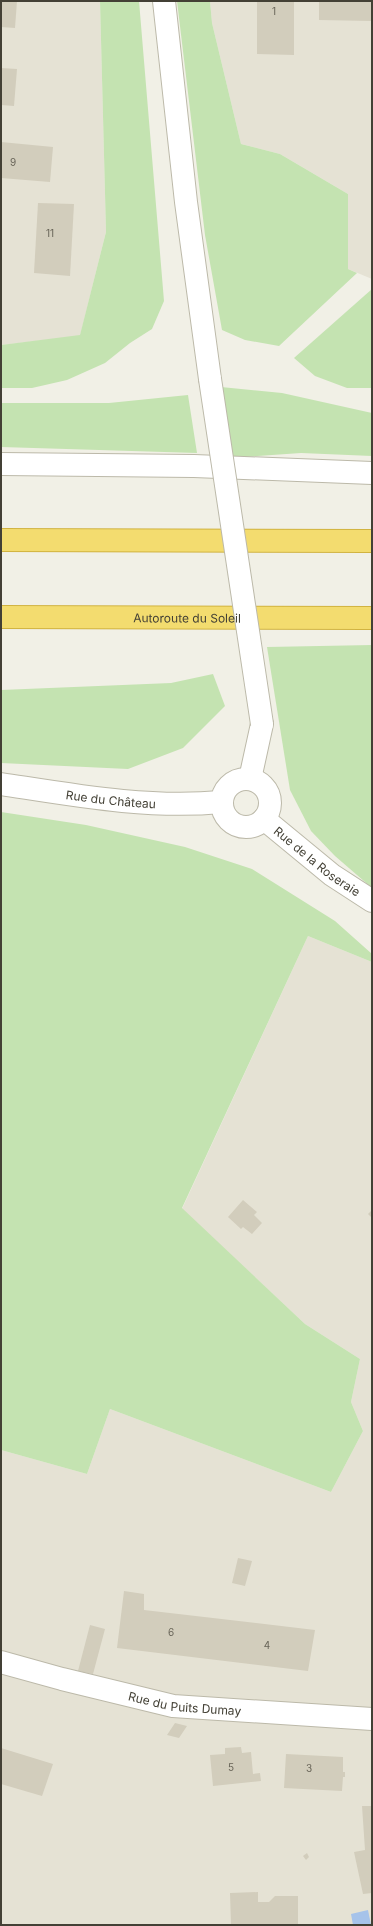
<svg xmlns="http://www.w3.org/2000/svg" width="373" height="1926" viewBox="0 0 373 1926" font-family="Inter,sans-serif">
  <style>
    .residential { fill: #e5e2d4 }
    .green { fill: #c4e3b1 }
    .water { fill: #a6c3ea }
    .building { fill: #d2cdbc }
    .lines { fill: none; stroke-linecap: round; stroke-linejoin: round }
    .minor-casing { stroke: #bcb9a9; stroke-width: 24 }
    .highway-casing { stroke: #d1b340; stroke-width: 24 }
    .minor { stroke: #fff; stroke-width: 22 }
    .highway { stroke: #f3dc6f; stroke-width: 22 }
    .minor-bridge-casing { stroke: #bcb9a9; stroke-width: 24; stroke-linecap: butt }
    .minor-bridge { stroke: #fff; stroke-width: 22 }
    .labels { text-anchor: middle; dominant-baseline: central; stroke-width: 4; stroke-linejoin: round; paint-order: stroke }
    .number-label { font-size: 10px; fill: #676357 }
    .street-label { font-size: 12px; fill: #434035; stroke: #fff }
  </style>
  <rect width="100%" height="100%" fill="#f1f0e6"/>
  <g class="residential">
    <polygon points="1,1 100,1 106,232 80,336 1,345"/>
    <polygon points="210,1 372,1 372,279 348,269 348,194 280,154 241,144 212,23"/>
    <polygon points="308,936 372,962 372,1925 1,1925 1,1450 87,1474 110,1409 331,1492 363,1431 351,1402 360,1359 305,1324 182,1209"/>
  </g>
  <g class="green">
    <polygon points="100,1 139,1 164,301 152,329 130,343 105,363 67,380 32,388 1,388 1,345 80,335 106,232"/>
    <polygon points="177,1 210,1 212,23 241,144 280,154 348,194 348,269 357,273 279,346 245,340 222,330 205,235"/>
    <polygon points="372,289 372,388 347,388 315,376 294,358"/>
    <polygon points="221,387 282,393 372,413 372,456 301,453 231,458"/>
    <polygon points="188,395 197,453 1,447 1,403 109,403"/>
    <polygon points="372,645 372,888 335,856 311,831 290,790 267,647"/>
    <polygon points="213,674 225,706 183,748 128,769 1,763 1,690 171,683"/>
    <polygon points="1,812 86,825 185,847 252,869 335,921 372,954 372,962 308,936 182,1208 305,1324 360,1359 351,1402 363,1431 331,1492 110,1409 87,1474 1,1450"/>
  </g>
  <polygon class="water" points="368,1910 371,1925 353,1925 351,1914"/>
  <g class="building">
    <polygon points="1,1 17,1 15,28 1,27"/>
    <polygon points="257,1 294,1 294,55 257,54"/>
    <polygon points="319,1 372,1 372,21 319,20"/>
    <polygon points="1,68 17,69 14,106 1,105"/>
    <polygon points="1,142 53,147 50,182 1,178"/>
    <polygon points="38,203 74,204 70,276 34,273"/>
    <polygon points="243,1200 257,1212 254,1215 262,1223 252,1234 243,1227 241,1229 228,1217"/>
    <polygon points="372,1210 372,1218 368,1214"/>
    <polygon points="238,1558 252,1561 245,1586 232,1583"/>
    <polygon points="124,1591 144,1594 144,1610 315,1630 308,1671 117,1648"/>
    <polygon points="90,1625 105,1629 93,1674 78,1671"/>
    <polygon points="175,1723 187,1726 179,1738 167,1735"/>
    <polygon points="241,1747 242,1753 251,1752 253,1774 260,1773 261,1781 213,1786 210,1755 225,1754 225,1748"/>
    <polygon points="1,1748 53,1764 42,1796 1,1784"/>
    <polygon points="286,1754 343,1757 343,1772 345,1772 345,1777 343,1777 342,1791 284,1788"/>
    <polygon points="362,1806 372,1806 372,1893 363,1894 354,1852 365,1850"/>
    <polygon points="307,1853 309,1857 306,1860 303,1856"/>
    <polygon points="258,1892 258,1902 269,1902 275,1896 298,1896 298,1925 231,1925 230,1893"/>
  </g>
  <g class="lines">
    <defs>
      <g id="minor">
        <polyline points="164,1 186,202 210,379"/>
        <polyline points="1,464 194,466 372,473"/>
        <polyline points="250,779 262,724"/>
        <circle cx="246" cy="803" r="24"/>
        <path id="s1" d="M1,784C73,795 148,809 221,802"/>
        <path id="s2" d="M264,819L332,875L372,901"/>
        <path id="s3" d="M1,1662L62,1679L173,1706L372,1719"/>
      </g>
      <g id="highway">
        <polyline points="1,540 372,541"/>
        <path id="s4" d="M1,617L372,618"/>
      </g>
    </defs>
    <use href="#minor" class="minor-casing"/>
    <use href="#highway" class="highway-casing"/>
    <use href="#minor" class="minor"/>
    <use href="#highway" class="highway"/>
    <defs>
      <polyline id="minor-bridge" points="210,379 262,724"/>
    </defs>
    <use href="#minor-bridge" class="minor-bridge-casing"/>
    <use href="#minor-bridge" class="minor-bridge"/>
  </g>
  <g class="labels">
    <g class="number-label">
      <text x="274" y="11">1</text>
      <text x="13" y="162">9</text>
      <text x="50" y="233">11</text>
      <text x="171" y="1632">6</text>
      <text x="267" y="1645">4</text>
      <text x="231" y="1767">5</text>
      <text x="309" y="1768">3</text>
    </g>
    <g class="street-label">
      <text stroke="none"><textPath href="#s4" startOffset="186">Autoroute du Soleil</textPath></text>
      <text stroke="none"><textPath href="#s1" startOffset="111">Rue du Château</textPath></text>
      <text stroke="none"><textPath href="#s2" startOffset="68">Rue de la Roseraie</textPath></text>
      <text stroke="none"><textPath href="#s3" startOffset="189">Rue du Puits Dumay</textPath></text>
    </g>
  </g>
  <rect width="373" height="1926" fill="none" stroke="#434035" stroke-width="4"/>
</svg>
